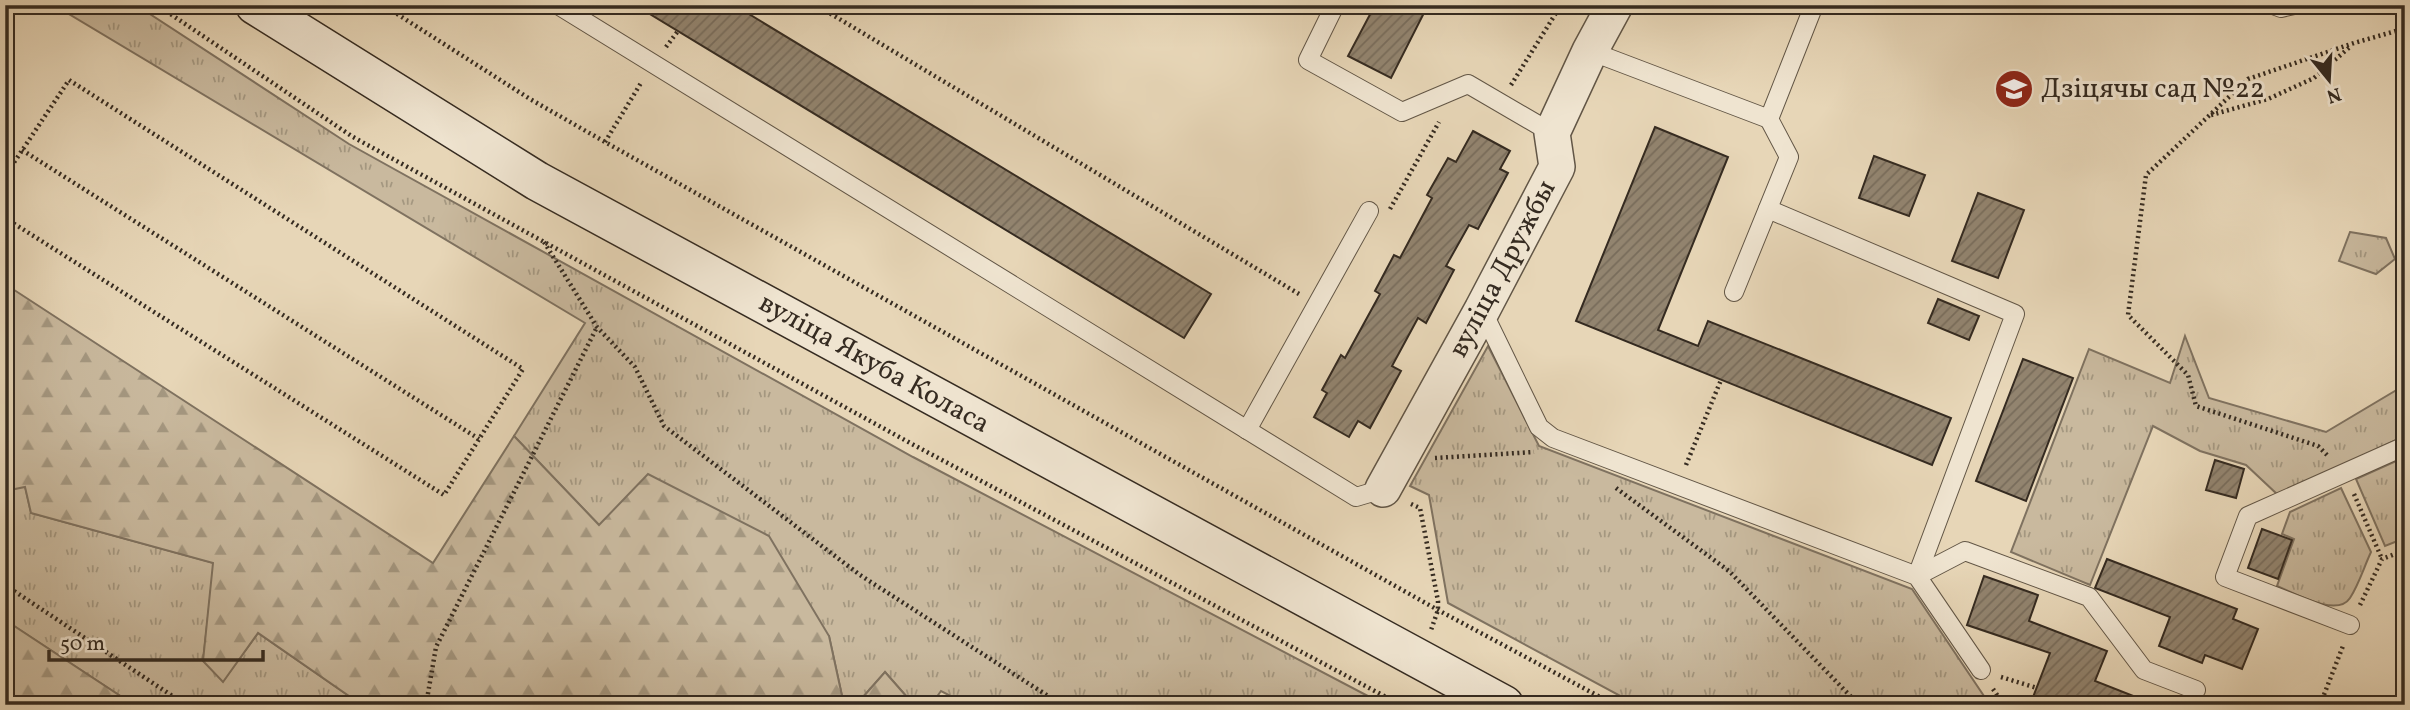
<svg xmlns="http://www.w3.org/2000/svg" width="2410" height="710" viewBox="0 0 2410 710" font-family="Vollkorn,serif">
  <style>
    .grass { fill: url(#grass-tufts); stroke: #7f7260; stroke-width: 2 }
    .forest { fill: url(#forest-firs); stroke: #7f7260; stroke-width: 2 }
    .building { fill: url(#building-hatch); stroke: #352b21; stroke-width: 2 }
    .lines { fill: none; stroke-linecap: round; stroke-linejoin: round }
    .lane-casing { stroke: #625646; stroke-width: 20 }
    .street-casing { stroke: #625646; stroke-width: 38 }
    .secondary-casing { stroke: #352b21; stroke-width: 41 }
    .path { stroke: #352b21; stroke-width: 4.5; stroke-dasharray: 2 3.5; stroke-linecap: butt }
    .lane { stroke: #efe4d0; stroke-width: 18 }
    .street { stroke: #efe4d0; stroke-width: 35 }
    .secondary { stroke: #efe4d0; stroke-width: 38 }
    .labels { text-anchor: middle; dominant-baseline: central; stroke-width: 6; stroke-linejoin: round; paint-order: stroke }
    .poi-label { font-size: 28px; fill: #352b21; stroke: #efe4d0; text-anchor: start }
    .street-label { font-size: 28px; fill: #352b21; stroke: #efe4d0 }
  </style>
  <defs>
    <pattern id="grass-tufts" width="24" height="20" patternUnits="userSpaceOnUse" patternTransform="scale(1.75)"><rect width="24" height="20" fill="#c9b99e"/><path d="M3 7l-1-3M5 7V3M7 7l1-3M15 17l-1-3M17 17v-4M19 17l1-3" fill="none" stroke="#a49780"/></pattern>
    <pattern id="forest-firs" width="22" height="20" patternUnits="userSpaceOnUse" patternTransform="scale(1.75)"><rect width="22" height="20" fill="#c9b99e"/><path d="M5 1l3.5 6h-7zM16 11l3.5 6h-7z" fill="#a49780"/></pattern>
    <pattern id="building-hatch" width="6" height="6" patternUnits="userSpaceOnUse" patternTransform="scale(1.75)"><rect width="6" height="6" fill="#92846f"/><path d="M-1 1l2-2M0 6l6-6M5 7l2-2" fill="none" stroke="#786c5b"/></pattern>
  </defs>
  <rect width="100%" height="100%" fill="#e7d6b7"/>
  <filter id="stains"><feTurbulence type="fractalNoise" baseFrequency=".00286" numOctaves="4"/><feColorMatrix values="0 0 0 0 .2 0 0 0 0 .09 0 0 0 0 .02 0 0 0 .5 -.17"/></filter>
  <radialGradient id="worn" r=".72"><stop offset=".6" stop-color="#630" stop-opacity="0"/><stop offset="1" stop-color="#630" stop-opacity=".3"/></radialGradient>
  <g class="grass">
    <polygon points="43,5 136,5 349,144 913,457 1385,705 968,705 941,691 931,705 914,705 885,672 856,705 844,705 829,636 599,525 514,436 585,323 62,10"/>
    <polygon points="2350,232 2386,238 2395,259 2376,274 2339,261"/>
    <polygon points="2185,336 2209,398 2326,432 2405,385 2405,436 2278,495 2246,465 2200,451 2153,426 2090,585 2011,552 2089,349 2170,383"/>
    <polygon points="1488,346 1539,446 1912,589 1990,705 1637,705 1448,603 1429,495 1410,486"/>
    <polygon points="2405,457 2405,538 2385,546 2356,479"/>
    <polygon points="25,486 31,513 214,563 203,661 223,681 258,633 362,705 134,705 5,620 5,491"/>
    <path d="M2341,488L2371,552C2364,567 2359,584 2350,598C2337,618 2294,593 2277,586L2294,539L2282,534L2290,512Z"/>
  </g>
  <g class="forest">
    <polygon points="5,284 433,563 514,436 599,525 648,474 769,536 829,636 844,705 362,705 258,633 223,682 203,661 213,563 31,513 25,487 5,491"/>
    <polygon points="5,620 134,705 5,705"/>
    <polygon points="885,672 914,705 856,705"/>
  </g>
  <g class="building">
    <polygon points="635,5 734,5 1211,294 1184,338"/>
    <polygon points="1375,5 1428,5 1391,78 1348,56"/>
    <polygon points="1655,127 1728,157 1658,330 1698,346 1708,321 1951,418 1932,465 1576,321"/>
    <polygon points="1473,131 1510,151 1500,169 1508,173 1478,229 1469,225 1446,266 1454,270 1426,323 1418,318 1392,366 1401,371 1370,428 1358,421 1349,437 1314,417 1327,393 1322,390 1341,355 1345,358 1380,294 1375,291 1394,255 1400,258 1432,198 1427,195 1448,158 1456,162"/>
    <polygon points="1874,156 1925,175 1909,216 1859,198"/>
    <polygon points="1978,193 2024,210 1998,278 1952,261"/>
    <polygon points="1938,299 1979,316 1969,340 1928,323"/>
    <polygon points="2023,359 2073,378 2026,501 1976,481"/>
    <polygon points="2215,460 2244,469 2236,498 2206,490"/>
    <polygon points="2262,529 2292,540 2278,579 2248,568"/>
    <polygon points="2107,559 2237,609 2233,619 2258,629 2242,669 2205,655 2202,663 2159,646 2170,617 2095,588"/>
    <polygon points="1984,576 2038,595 2029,621 2107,651 2095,681 2151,703 2151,705 2030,705 2050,653 1967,625"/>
  </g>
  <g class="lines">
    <defs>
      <g id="lane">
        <polyline points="558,5 1356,497 1383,489"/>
        <polyline points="1335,5 1308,60 1402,112 1468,84 1552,133"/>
        <polyline points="2273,5 2281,8 2294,5"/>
        <polyline points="1590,51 1769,119 1814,5"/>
        <polyline points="1768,209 2015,314 1917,576"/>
        <polyline points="1734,292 1789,157 1769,119"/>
        <polyline points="1482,310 1539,427 1553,438 1917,576 1981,670"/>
        <polyline points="1247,430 1369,211"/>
        <polyline points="1917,576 1965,551 2089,597 2144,670 2196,690"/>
        <polyline points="2350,625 2225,577 2248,516 2405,446"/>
      </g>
      <polyline id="street" points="1383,489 1482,310 1557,167 1552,133 1590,51 1615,5"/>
      <polyline id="secondary" points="255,5 537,181 1504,705"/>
    </defs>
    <use href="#lane" class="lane-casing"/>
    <use href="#street" class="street-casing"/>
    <use href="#secondary" class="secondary-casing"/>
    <g class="path">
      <polyline points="157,5 353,137 912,444 1401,705"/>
      <polyline points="383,5 530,99 605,142 1438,610 1615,705"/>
      <polyline points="816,5 1299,294"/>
      <polyline points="666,47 678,31"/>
      <polyline points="1511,85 1561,5"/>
      <polyline points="2211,115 2268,99 2314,78 2351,46"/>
      <polyline points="605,142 641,83"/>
      <polyline points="22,150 479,439"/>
      <polyline points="5,176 69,80 523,369 444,495 5,218"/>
      <polyline points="1390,209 1439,122"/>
      <polyline points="544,242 597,327 635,367 664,426 860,575 1062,705"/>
      <polyline points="2327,455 2318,446 2196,406 2188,375 2128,315 2146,175 2248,79 2354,43 2396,31 2405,24"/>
      <polyline points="1435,458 1534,452"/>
      <polyline points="1686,465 1721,380"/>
      <polyline points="1616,488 1729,571 1859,705"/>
      <polyline points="2354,494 2382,559"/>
      <polyline points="1411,504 1420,508 1438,601 1438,610 1431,630"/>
      <polyline points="5,585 186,705"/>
      <polyline points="2360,605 2382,559 2405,550"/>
      <polyline points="2001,677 2037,688"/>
      <polyline points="1993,689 2004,705"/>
      <polyline points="426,705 436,647 597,327"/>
      <polyline points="2320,705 2343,646"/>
    </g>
    <use href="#lane" class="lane"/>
    <use href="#street" class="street"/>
    <use href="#secondary" class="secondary"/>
  </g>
  <defs>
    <symbol id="school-disc" viewBox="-11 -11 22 22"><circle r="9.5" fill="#8f2418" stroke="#efe4d0"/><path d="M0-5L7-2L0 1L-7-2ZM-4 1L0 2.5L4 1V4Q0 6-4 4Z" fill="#fff"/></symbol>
  </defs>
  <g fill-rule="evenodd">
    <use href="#school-disc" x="1992" y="67" width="44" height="44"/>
  </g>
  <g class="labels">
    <g class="poi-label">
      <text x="2041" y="89">Дзіцячы сад №22</text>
    </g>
    <g class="street-label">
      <text transform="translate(1503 269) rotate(-62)">вуліца Дружбы</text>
      <text transform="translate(874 364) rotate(29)">вуліца Якуба Коласа</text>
    </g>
  </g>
  <rect width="2410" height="710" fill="none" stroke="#e7d6b7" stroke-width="28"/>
  <rect x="7" y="7" width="2396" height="696" fill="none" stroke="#352b21" stroke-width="3.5"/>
  <rect x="14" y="14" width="2382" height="682" fill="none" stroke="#352b21" stroke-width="2"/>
  <g transform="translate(2329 80) rotate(162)" stroke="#efe4d0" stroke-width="5" paint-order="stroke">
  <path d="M0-5L12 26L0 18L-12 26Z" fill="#352b21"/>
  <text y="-10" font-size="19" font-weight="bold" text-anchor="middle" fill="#352b21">N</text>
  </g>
  <path d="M49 650v10h214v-10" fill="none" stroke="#352b21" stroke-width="3.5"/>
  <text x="60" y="650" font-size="21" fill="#352b21" stroke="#efe4d0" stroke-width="5" paint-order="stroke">50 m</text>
  <rect width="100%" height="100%" filter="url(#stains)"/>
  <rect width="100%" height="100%" fill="url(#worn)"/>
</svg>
